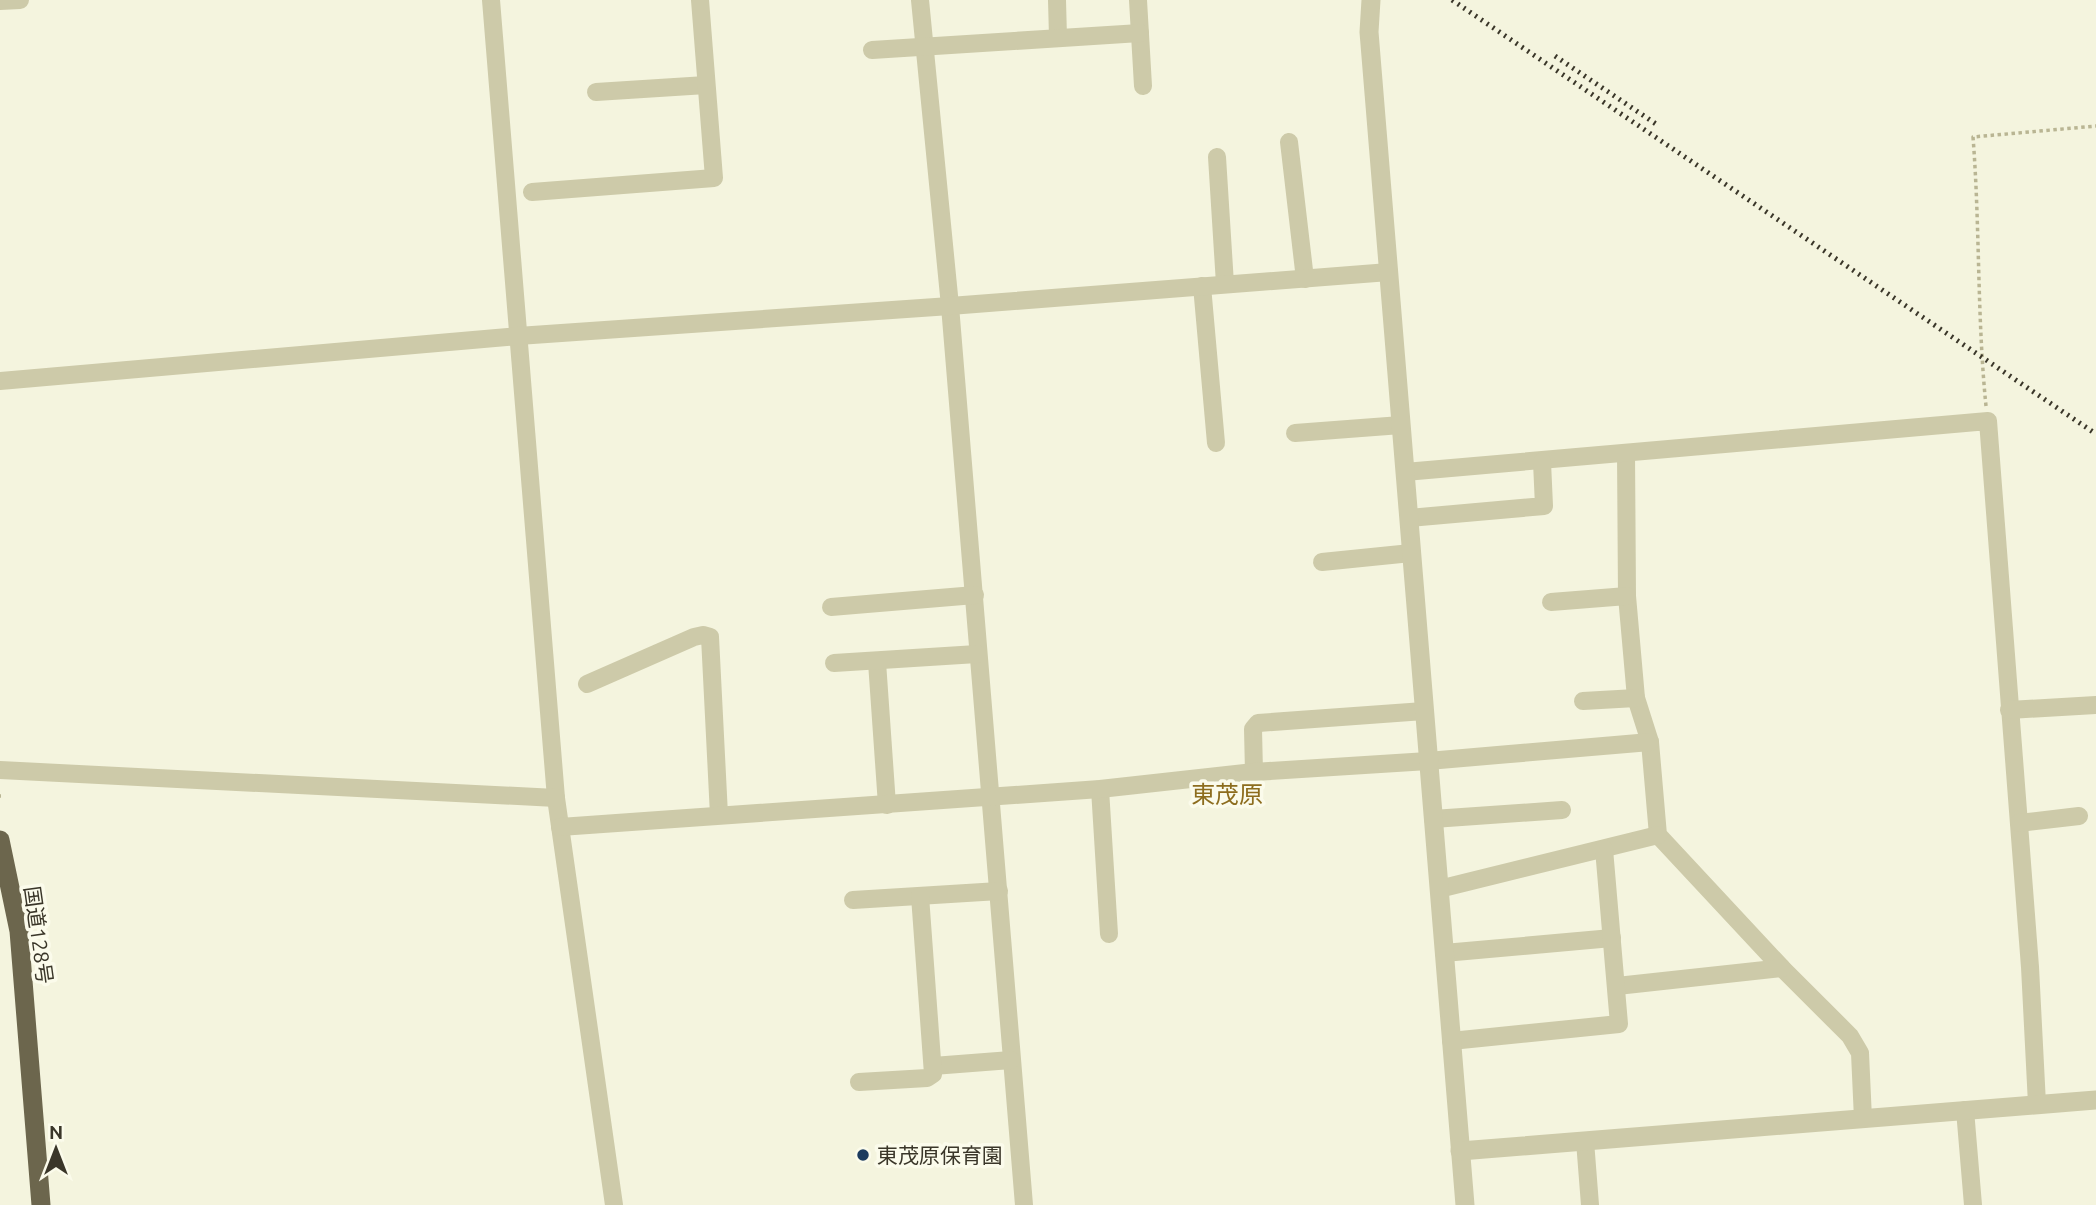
<svg xmlns="http://www.w3.org/2000/svg" width="2096" height="1205" viewBox="0 0 2096 1205" font-family="Ubuntu,'Noto Sans JP',sans-serif">
  <style>
    .lines { fill: none; stroke-linecap: round; stroke-linejoin: round }
    .path { stroke: #b9b593; stroke-width: 3.5; stroke-dasharray: 3.5 3.5; stroke-linecap: butt }
    .minor { stroke: #cdcaa9; stroke-width: 18 }
    .tertiary { stroke: #cdcaa9; stroke-width: 19 }
    .trunk { stroke: #6c664d; stroke-width: 19 }
    .rail { stroke: #3a3629; stroke-width: 5; stroke-dasharray: 2 5; stroke-linecap: butt }
    .poi-dot { fill: #1c3b5e; stroke: #fbfbeb; stroke-width: 2.5 }
    .labels { text-anchor: middle; dominant-baseline: central; stroke-width: 7; stroke-linejoin: round; paint-order: stroke }
    .street-label { font-size: 21px; fill: #3a3629; stroke: #fbfbeb }
    .poi-label { font-size: 21px; fill: #3a3629; stroke: #fbfbeb; text-anchor: start }
    .quarter-label { font-size: 24px; fill: #8d6d1e; stroke: #fbfbeb }
  </style>
  <rect width="100%" height="100%" fill="#f4f4de"/>
  <g class="lines">
    <g class="path">
      <path d="M1986,406C1977,317 1980,227 1973,137L2096,126"/>
      <polyline points="0,796 1,796"/>
    </g>
    <g class="minor">
      <polyline points="491,0 556,798 614,1205"/>
      <polyline points="920,0 950,306 1024,1205"/>
      <polyline points="1057,0 1058,37"/>
      <polyline points="1138,0 1143,86"/>
      <polyline points="0,1 20,0"/>
      <polyline points="872,50 1140,33"/>
      <polyline points="596,92 706,85"/>
      <polyline points="1289,142 1305,279"/>
      <polyline points="1217,157 1225,284"/>
      <polyline points="532,192 714,178 700,0"/>
      <polyline points="1202,286 1216,443"/>
      <polyline points="0,381 518,336 950,306 1389,272"/>
      <polyline points="1295,433 1401,425"/>
      <polyline points="1626,453 1627,596 1636,698 1650,742 1658,835 1782,968 1850,1036 1860,1053 1863,1119"/>
      <polyline points="1405,472 1988,421 2030,967 2037,1104"/>
      <polyline points="1409,518 1544,506 1542,462"/>
      <polyline points="1322,562 1411,553"/>
      <polyline points="1551,602 1627,596"/>
      <polyline points="831,607 975,595"/>
      <polyline points="877,662 887,805"/>
      <polyline points="834,663 977,654"/>
      <polyline points="587,684 694,637 703,635 710,637 719,815"/>
      <polyline points="1583,701 1636,698"/>
      <polyline points="2009,710 2096,705"/>
      <polyline points="0,770 556,798"/>
      <polyline points="1254,772 1253,729 1258,723 1424,711"/>
      <polyline points="1100,789 1109,934"/>
      <polyline points="1433,819 1562,810"/>
      <polyline points="2019,823 2079,816"/>
      <polyline points="560,827 1100,789 1254,772 1428,761 1650,742"/>
      <polyline points="1439,889 1658,835"/>
      <polyline points="853,900 999,891"/>
      <polyline points="1444,953 1612,938"/>
      <polyline points="1617,986 1782,968"/>
      <polyline points="1451,1041 1619,1024 1604,849"/>
      <polyline points="933,1066 1011,1060"/>
      <polyline points="859,1082 927,1078 933,1074 920,896"/>
      <polyline points="1965,1110 1973,1205"/>
      <polyline points="1585,1141 1590,1205"/>
    </g>
    <g class="tertiary">
      <polyline points="1371,0 1369,32 1465,1205"/>
      <polyline points="1460,1151 2096,1100"/>
    </g>
    <polyline class="trunk" points="0,840 19,931 41,1205"/>
    <g class="rail">
      <polyline points="1452,0 2096,434"/>
      <polyline points="1555,56 1659,126"/>
    </g>
  </g>
  <circle class="poi-dot" cx="863" cy="1155" r="7"/>
  <g class="labels">
    <g class="street-label">
      <text transform="translate(39 935) rotate(82)">国道128号</text>
    </g>
    <g class="poi-label">
      <text x="877" y="1155">東茂原保育園</text>
    </g>
    <g class="quarter-label">
      <text x="1227" y="794">東茂原</text>
    </g>
  </g>
  <g transform="translate(56 1149)" stroke="#fbfbeb" stroke-width="5" paint-order="stroke">
  <path d="M0-5L12 26L0 18L-12 26Z" fill="#3a3629"/>
  <text y="-10" font-size="19" font-weight="bold" text-anchor="middle" fill="#3a3629">N</text>
  </g>
</svg>
